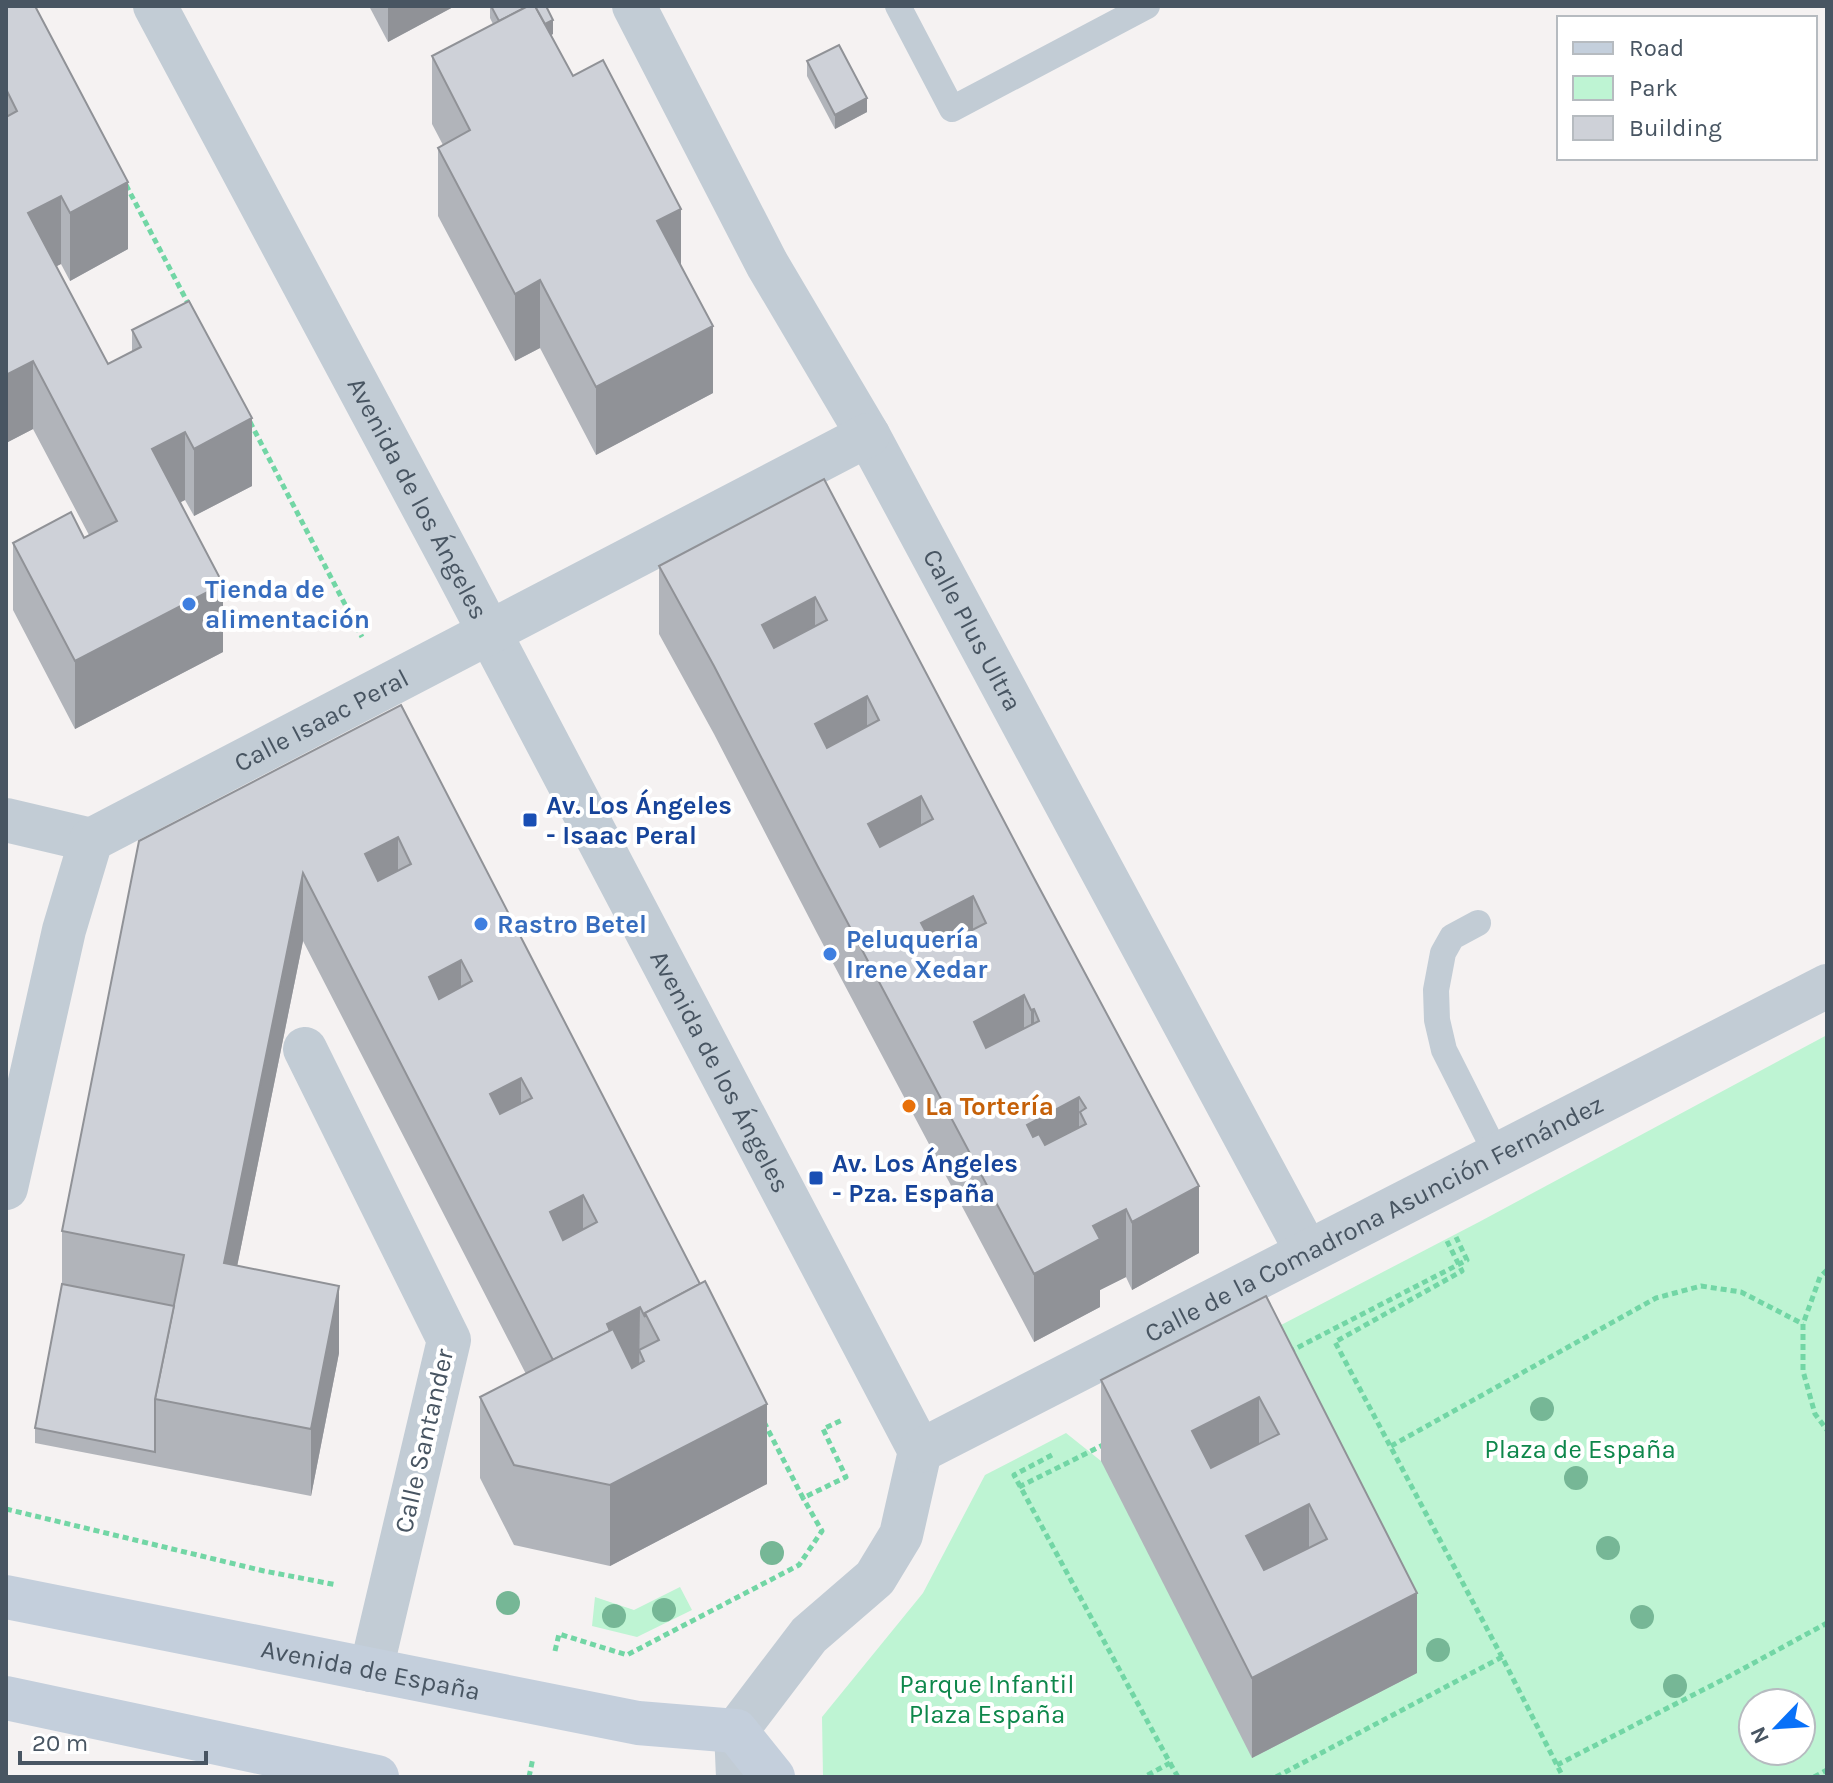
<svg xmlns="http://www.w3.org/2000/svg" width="1833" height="1783" viewBox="0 0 1833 1783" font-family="Karla,sans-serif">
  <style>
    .green { fill: #bef4d3; fill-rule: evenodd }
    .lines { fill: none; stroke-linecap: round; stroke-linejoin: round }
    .path { stroke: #72d6a5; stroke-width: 5; stroke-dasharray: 6 4; stroke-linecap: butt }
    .lane { stroke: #c2ccd5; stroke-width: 26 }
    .street { stroke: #c2ccd5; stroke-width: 44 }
    .secondary { stroke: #c4cfdc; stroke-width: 44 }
    .tree { fill: #76b796 }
    .wall { fill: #b1b4ba }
    .shaded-wall { fill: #909297 }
    .building { fill: #ced1d8; stroke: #909297; stroke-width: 2; fill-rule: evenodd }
    .shop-dot { fill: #3f7fe0; stroke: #fff; stroke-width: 3 }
    .transit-dot { fill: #1a4fb4; stroke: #fff; stroke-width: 3 }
    .food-dot { fill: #e8710a; stroke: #fff; stroke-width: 3 }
    .labels { text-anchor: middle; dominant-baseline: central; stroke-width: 8; stroke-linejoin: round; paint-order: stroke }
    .street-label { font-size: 26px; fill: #485562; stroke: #fff }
    .shop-label { font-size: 26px; font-weight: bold; fill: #366cbe; stroke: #fff; text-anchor: start }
    .transit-label { font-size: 26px; font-weight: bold; fill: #164399; stroke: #fff; text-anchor: start }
    .food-label { font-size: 26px; font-weight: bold; fill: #c56008; stroke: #fff; text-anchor: start }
    .park-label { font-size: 26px; fill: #0e874b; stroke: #fff }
  </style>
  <rect width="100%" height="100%" fill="#f5f2f2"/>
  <g class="green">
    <path d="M1827,1035V1777H823L822,1717L923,1593L985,1475L1066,1433L1101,1461L1254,1339L1479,1222ZM1753,1703H1801V1751H1753Z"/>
    <polygon points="680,1587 692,1610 637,1637 592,1626 595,1597 634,1610"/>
  </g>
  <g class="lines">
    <g class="path">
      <polyline points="126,185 190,307"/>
      <polyline points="250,422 362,637"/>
      <polyline points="1447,1241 1462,1271 1335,1342 1502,1657"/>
      <polyline points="1827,1270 1820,1277 1803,1324 1803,1371 1815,1414 1827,1430"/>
      <polyline points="1289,1352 1467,1260 1456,1237"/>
      <polyline points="764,1422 803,1498 846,1477 823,1429 842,1420"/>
      <polyline points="1391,1446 1656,1298 1701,1286 1741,1292 1803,1324"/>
      <polyline points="1052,1455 1014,1475 1170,1763 1144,1777"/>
      <polyline points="1019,1487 1105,1444"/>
      <polyline points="6,1509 264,1571 337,1585"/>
      <polyline points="555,1651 559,1634 627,1655 799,1565 822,1531 803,1498"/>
      <polyline points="1170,1763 1178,1777"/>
      <polyline points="1557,1765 1726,1678 1827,1623"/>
      <polyline points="529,1777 533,1758"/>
      <polyline points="1276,1777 1502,1657 1563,1777"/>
      <polyline points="1814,1777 1827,1770"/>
    </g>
    <g class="lane">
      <polyline points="898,6 952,109 1147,6"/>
      <polyline points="1478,923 1452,937 1443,953 1436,990 1437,1020 1444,1050 1497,1155"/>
    </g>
    <g class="street">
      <path id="s1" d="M155,6L455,567L920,1451L901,1535L875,1578L809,1635L736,1731L738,1777"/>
      <path id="s2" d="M634,6L767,264L868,435L1307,1252"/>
      <polyline points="6,820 91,840"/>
      <polyline points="305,1049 449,1340 371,1670"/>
      <path id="s3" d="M6,1188L64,930L91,840L868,435"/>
      <path id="s4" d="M920,1451L1827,986"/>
    </g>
    <g class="secondary">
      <path id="s5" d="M6,1597L638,1723L736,1731L773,1777"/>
      <polyline points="6,1698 377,1777"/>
    </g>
  </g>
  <g class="tree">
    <circle cx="1542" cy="1409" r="12"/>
    <circle cx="1576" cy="1478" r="12"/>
    <circle cx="1608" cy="1548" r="12"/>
    <circle cx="772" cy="1553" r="12"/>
    <circle cx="508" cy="1603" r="12"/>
    <circle cx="664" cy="1610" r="12"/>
    <circle cx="614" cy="1616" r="12"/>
    <circle cx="1642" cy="1617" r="12"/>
    <circle cx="1438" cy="1650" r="12"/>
    <circle cx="1675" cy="1686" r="12"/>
  </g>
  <g class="wall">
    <polygon points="6,6 128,249 70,281 61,264 56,266 108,364 132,352 132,330 252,486 194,516 185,500 180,502 223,652 75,729 13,610 13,543 84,538 89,535 33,429 8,442 8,463 6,463"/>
    <polygon points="369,6 455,6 388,42"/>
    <polygon points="490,6 546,6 553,34 551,35 573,76 681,266 713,393 596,455 540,348 515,361 438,216 438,148 443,145 432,124 432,56 493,24 490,18"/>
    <polygon points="807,61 867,112 835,129 807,76"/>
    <polygon points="824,479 1199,1253 1132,1290 1126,1277 1100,1290 1100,1307 1034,1342 817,933 714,734 659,634 659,566"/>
    <polygon points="401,705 767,1484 610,1566 514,1545 480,1478 480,1397 526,1374 303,941 237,1266 339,1353 311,1496 35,1443 35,1428 62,1284 62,1231"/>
    <polygon points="1266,1296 1417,1673 1252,1758 1101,1461 1101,1380"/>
  </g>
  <g class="shaded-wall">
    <polygon points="388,6 455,6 388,42"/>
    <polygon points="553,20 553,34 510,56 510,42"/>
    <polygon points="867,98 867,112 835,129 835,115"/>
    <polygon points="128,182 128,249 70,281 70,213"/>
    <polygon points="61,196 61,264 28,281 28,213"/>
    <polygon points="681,209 681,276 657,221"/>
    <polygon points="540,280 540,348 515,361 515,294"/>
    <polygon points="713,326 713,393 596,455 596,387"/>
    <polygon points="33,361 33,429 8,442 8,463 6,463 6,375"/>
    <polygon points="252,418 252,486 194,516 194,449"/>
    <polygon points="185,432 185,500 152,517 152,449"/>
    <polygon points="223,584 223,652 75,729 75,661"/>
    <polygon points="815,597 815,664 762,693 762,625"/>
    <polygon points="867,696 867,764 815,792 815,724"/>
    <polygon points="921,796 921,863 868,892 868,824"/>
    <polygon points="398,837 398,905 365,922 365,854"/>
    <polygon points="303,873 303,941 224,1331 224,1263"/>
    <polygon points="973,896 973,963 921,991 921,923"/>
    <polygon points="461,960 461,1028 429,1045 429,977"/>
    <polygon points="1024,995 1024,1063 974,1090 974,1022"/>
    <polygon points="1034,1009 1034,1076 1031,1078 1031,1010"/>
    <polygon points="521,1078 521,1146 490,1161 490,1094"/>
    <polygon points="1079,1097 1079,1165 1027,1193 1027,1125"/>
    <polygon points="1199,1186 1199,1253 1132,1290 1132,1222"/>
    <polygon points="583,1195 583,1262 550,1279 550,1212"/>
    <polygon points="1126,1209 1126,1277 1100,1290 1100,1307 1034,1342 1034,1274 1093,1226"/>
    <polygon points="339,1286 339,1353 311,1496 311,1429"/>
    <polygon points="640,1307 639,1375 616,1387 607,1324"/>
    <polygon points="1259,1397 1259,1477 1192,1512 1192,1431"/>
    <polygon points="767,1404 767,1484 610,1566 610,1485"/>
    <polygon points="1309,1504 1309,1585 1246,1616 1246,1536"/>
    <polygon points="1417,1593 1417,1673 1252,1758 1252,1678"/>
  </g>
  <g class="building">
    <polygon points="6,6 35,6 128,182 70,213 61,196 28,213 108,364 141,347 132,330 189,301 252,418 194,449 185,432 152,449 223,584 75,661 13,543 71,512 84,538 117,521 33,361 6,375 6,117 17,111 6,89"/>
    <polygon points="491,6 528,6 499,21"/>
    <polygon points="528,6 535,6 573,76 603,60 681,209 657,221 713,326 596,387 540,280 515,294 438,148 470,130 432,56"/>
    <polygon points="535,6 546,6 553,20 545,24"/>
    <polygon points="839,45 867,98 835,115 807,61"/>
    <path d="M824,479L1034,878L1199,1186L1132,1222L1126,1209L1093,1226L1100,1239L1034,1274L817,865L714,666L659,566ZM815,597L827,620L774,648L762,625ZM867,696L879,720L827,748L815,724ZM921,796L933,819L880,847L868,824ZM973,896L986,923L935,949L921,923ZM1024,995L1031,1010L1034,1009L1039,1021L986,1048L974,1022ZM1079,1097L1086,1108L1080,1112L1086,1124L1045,1145L1039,1134L1033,1137L1027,1125Z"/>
    <path d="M401,705L700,1284L645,1313V1317L640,1307L607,1324L610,1331L553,1360L303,873L224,1263L339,1286L311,1429L155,1399L184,1255L62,1231L139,841ZM398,837L411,864L378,881L365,854ZM461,960L472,981L439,999L429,977ZM521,1078L532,1098L500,1114L490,1094ZM583,1195L597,1222L563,1240L550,1212Z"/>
    <polygon points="705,1281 767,1404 610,1485 514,1465 480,1397 613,1329 632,1368 644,1361 639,1350 659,1340 645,1313"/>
    <polygon points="62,1284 174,1306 155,1399 155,1452 35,1428"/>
    <path d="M1266,1296L1417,1593L1252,1678L1101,1380ZM1259,1397L1279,1434L1211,1468L1192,1431ZM1309,1504L1327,1539L1264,1570L1246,1536Z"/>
  </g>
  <g class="shop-dot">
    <circle cx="189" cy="604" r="8"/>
    <circle cx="481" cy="924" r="8"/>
    <circle cx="830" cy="954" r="8"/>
  </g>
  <g class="transit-dot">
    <rect x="522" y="812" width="16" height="16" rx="4"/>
    <rect x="808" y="1170" width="16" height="16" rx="4"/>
  </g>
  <circle class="food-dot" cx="909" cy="1106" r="8"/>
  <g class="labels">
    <g class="street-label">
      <text stroke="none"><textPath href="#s1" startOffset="558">Avenida de los Ángeles</textPath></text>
      <text stroke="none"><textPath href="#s2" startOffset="710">Calle Plus Ultra</textPath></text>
      <text stroke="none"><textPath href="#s3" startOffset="618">Calle Isaac Peral</textPath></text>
      <text stroke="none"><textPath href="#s1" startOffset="1206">Avenida de los Ángeles</textPath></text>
      <text stroke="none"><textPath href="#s4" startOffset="510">Calle de la Comadrona Asunción Fernández</textPath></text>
      <text transform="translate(424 1441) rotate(-77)">Calle Santander</text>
      <text stroke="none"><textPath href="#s5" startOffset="372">Avenida de España</textPath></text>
    </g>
    <g class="shop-label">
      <text x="205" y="589">Tienda de<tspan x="205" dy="30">alimentación</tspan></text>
      <text x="497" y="924">Rastro Betel</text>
      <text x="846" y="939">Peluquería<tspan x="846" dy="30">Irene Xedar</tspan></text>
    </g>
    <g class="transit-label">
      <text x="546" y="805">Av. Los Ángeles<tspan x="546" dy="30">- Isaac Peral</tspan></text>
      <text x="832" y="1163">Av. Los Ángeles<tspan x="832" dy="30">- Pza. España</tspan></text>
    </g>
    <g class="food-label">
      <text x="925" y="1106">La Tortería</text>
    </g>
    <g class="park-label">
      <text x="1580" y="1449">Plaza de España</text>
      <text x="987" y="1684">Parque Infantil<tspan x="987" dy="30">Plaza España</tspan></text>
    </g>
  </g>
  <rect width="1833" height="1783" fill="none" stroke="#485562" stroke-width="16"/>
  <rect x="1557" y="16" width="260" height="144" fill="#ffffff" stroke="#b6bbc0" stroke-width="2"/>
  <rect x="1573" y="42" width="40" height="12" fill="#c4cfdc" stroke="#b6bbc0" stroke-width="2"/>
  <text x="1629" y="56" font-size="24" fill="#485562">Road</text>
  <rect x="1573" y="76" width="40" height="24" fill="#bef4d3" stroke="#b6bbc0" stroke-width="2"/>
  <text x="1629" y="96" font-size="24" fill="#485562">Park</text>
  <rect x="1573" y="116" width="40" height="24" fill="#ced1d8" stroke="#b6bbc0" stroke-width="2"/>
  <text x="1629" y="136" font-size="24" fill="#485562">Building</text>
  <g transform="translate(1777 1727) rotate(245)"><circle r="38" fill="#ffffff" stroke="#b6bbc0" stroke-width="2"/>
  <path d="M0-6L14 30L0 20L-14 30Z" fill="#0971f8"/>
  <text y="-12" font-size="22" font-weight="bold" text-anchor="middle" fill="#485562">N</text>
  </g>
  <path d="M20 1751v12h186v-12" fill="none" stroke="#485562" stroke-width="4"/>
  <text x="32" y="1751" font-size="24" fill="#485562" stroke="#ffffff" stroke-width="6" paint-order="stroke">20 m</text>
</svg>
